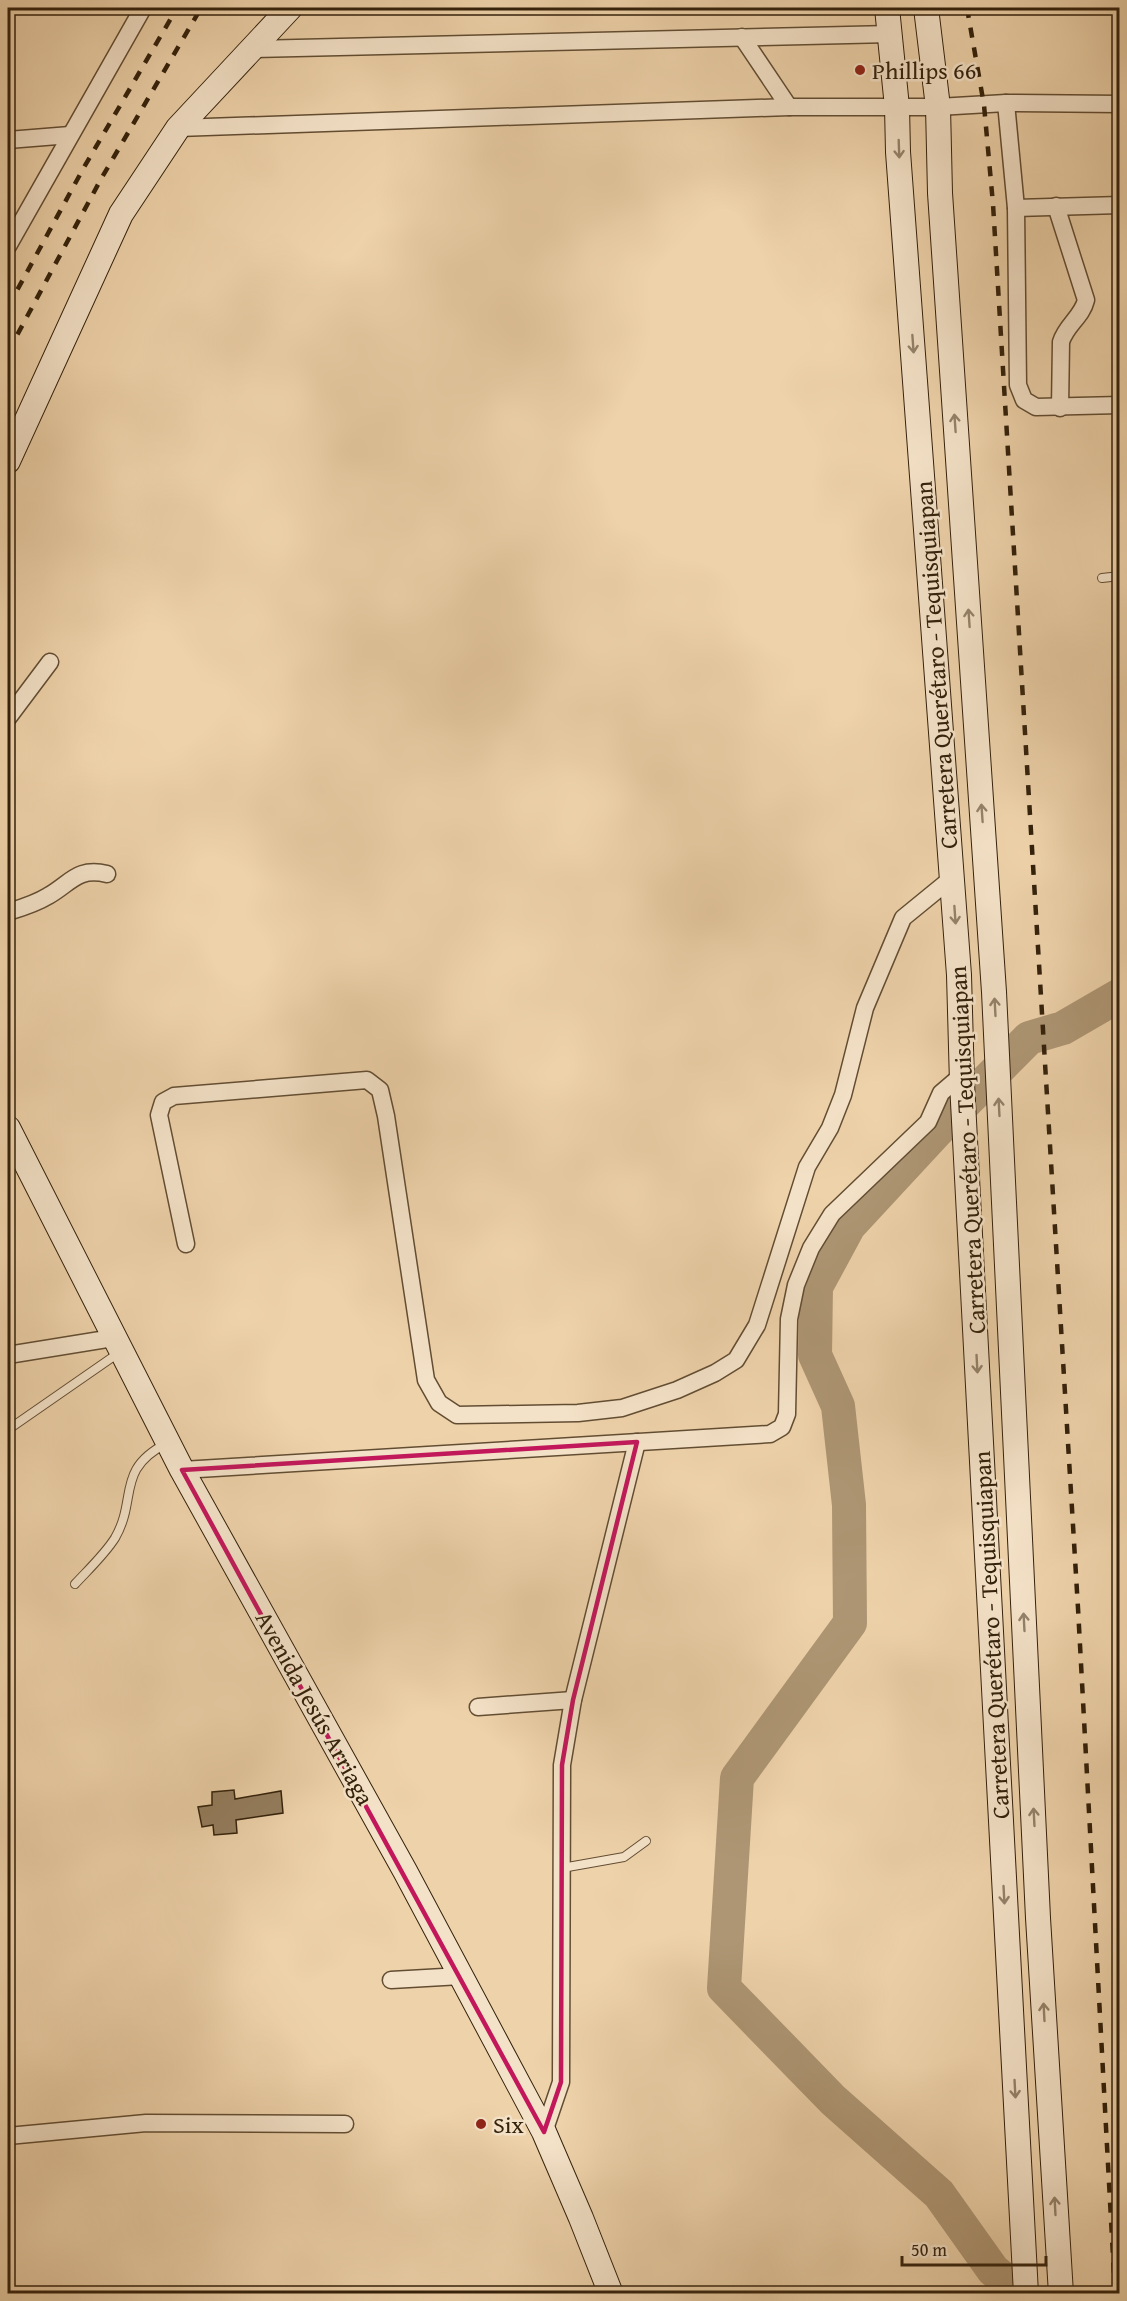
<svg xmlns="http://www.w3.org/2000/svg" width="1127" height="2301" viewBox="0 0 1127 2301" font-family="'Gentium Book Plus',serif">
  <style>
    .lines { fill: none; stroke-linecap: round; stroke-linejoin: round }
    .river { stroke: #ae9674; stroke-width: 34 }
    .building { fill: #947d5e; stroke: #33210b; stroke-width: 1.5 }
    .lane-casing { stroke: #624d33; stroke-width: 10 }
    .street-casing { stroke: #624d33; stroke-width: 19 }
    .secondary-casing { stroke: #33210b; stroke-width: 26 }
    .lane { stroke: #f4e2c8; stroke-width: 8 }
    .street { stroke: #f4e2c8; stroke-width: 16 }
    .secondary { stroke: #f4e2c8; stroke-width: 24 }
    .rail { stroke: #33210b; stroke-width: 4.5; stroke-dasharray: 10 10; stroke-linecap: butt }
    .oneway { stroke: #94826a }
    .marked { fill: none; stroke: #c2185b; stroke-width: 4.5; stroke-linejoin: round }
    .poi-dot { fill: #8f2418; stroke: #f4e2c8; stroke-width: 2 }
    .labels { text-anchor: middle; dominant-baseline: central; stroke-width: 5; stroke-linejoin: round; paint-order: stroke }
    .poi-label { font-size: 24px; fill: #33210b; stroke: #f4e2c8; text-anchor: start }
    .street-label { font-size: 24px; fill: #33210b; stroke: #f4e2c8 }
  </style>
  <rect width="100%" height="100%" fill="#eed2aa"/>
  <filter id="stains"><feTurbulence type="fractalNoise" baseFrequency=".00333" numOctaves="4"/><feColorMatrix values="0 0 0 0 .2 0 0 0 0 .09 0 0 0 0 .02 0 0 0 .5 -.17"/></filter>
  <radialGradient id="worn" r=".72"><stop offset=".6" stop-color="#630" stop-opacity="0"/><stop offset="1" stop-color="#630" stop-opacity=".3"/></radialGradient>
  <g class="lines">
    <polyline class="river" points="1022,2294 993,2270 939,2194 833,2100 724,1988 737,1778 850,1623 849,1505 838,1406 815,1355 816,1287 849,1226 937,1131 1029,1038 1063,1028 1120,995"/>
  </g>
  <polygon class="building" points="234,1790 235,1799 281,1791 283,1813 236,1820 237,1833 214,1835 213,1825 202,1827 198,1807 212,1805 212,1792"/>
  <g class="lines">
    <defs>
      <g id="lane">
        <polyline points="1102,578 1120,576"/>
        <polyline points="9,1429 120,1352"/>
        <path d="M75,1584C88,1570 105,1554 115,1538C138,1498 115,1470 167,1443"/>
        <polyline points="562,1868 624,1857 646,1841"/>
      </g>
      <g id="street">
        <polyline points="742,37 789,107"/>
        <polyline points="252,49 891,34"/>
        <polyline points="1006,103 1016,208 1018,385 1024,400 1036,407 1120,405"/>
        <polyline points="178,128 789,107 938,107 1006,103 1120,104"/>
        <polyline points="8,140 70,135"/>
        <path d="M1056,206L1086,300C1082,317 1066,325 1061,342L1060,408"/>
        <polyline points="1016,208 1120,205"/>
        <polyline points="8,246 143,8"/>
        <polyline points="8,718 50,662"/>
        <path d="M8,912C21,908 35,904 48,896C71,883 77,867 107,874"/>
        <polyline points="186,1244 159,1115 163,1102 174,1096 367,1080 380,1090 386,1116 426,1380 439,1403 457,1415 578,1413 622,1408 677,1390 715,1373 736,1360 757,1325 807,1167 830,1128 843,1095 865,1008 903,918 952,878"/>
        <polyline points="8,1355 113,1338"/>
        <polyline points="182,1470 770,1434 782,1427 787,1414 789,1319 796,1285 811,1248 832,1214 928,1122 941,1093 962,1075"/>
        <polyline points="478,1707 573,1700"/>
        <polyline points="391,1980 461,1976"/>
        <polyline points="544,2132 561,2082 562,1765 573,1700 637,1442"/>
        <polyline points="8,2136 146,2123 345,2124"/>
      </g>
      <g id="secondary">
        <polyline points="887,8 897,107 898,152 959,975 962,1083 1026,2294"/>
        <polyline points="926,8 938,107 940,193 994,992 1038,1918 1061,2294"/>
        <polyline points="8,461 121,214 178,128 290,8"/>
        <polyline points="8,1128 182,1470 405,1871 544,2132 581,2218 611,2294"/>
      </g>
    </defs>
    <use href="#lane" class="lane-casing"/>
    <use href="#street" class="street-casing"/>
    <use href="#secondary" class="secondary-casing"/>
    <use href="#lane" class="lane"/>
    <use href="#street" class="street"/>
    <use href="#secondary" class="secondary"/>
    <g class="rail">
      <polyline points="967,8 984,105 993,204 1078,1608 1115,2294"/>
      <polyline points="8,307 83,169 177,8"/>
      <polyline points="8,352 101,179 201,8"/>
    </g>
  </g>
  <defs><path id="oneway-shaft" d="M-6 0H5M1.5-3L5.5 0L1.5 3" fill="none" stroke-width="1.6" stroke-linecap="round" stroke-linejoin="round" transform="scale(1.5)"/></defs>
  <g class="oneway">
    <use href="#oneway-shaft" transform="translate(899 149) rotate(88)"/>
    <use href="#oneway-shaft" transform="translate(913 344) rotate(86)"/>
    <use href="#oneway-shaft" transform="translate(955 423) rotate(-94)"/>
    <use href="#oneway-shaft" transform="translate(969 618) rotate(-94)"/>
    <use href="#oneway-shaft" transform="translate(982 813) rotate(-94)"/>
    <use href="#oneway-shaft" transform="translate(955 915) rotate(86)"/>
    <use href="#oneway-shaft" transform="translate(995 1007) rotate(-93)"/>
    <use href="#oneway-shaft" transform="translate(999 1107) rotate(-93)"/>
    <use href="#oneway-shaft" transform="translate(977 1364) rotate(87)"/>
    <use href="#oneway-shaft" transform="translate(1024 1622) rotate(-93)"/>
    <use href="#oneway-shaft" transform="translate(1034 1817) rotate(-93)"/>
    <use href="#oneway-shaft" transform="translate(1004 1895) rotate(87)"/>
    <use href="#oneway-shaft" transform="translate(1044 2012) rotate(-93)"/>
    <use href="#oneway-shaft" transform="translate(1015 2089) rotate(87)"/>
    <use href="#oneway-shaft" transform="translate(1055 2206) rotate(-93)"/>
  </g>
  <path class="marked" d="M637,1442L573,1700L562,1765L561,2082L544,2132L182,1470Z"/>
  <g class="poi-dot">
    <circle cx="860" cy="70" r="6"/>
    <circle cx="481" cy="2124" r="6"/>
  </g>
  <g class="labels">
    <g class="poi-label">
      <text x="872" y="70">Phillips 66</text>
      <text x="493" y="2124">Six</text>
    </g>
    <g class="street-label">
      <text transform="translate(936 665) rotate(-94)">Carretera Querétaro - Tequisquiapan</text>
      <text transform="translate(967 1150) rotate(-93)">Carretera Querétaro - Tequisquiapan</text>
      <text transform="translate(991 1635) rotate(-93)">Carretera Querétaro - Tequisquiapan</text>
      <text transform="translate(315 1708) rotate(61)">Avenida Jesús Arriaga</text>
    </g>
  </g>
  <rect width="1127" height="2301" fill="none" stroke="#eed2aa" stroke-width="30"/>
  <rect x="9" y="9" width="1109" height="2283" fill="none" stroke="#33210b" stroke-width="3"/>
  <rect x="15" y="15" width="1097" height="2271" fill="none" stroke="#33210b" stroke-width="1.5"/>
  <path d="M902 2256v9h144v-9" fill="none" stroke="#33210b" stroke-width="3"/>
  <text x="911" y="2256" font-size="18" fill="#33210b" stroke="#f4e2c8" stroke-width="4.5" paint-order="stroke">50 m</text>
  <rect width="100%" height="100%" filter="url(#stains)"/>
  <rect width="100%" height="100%" fill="url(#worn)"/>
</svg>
